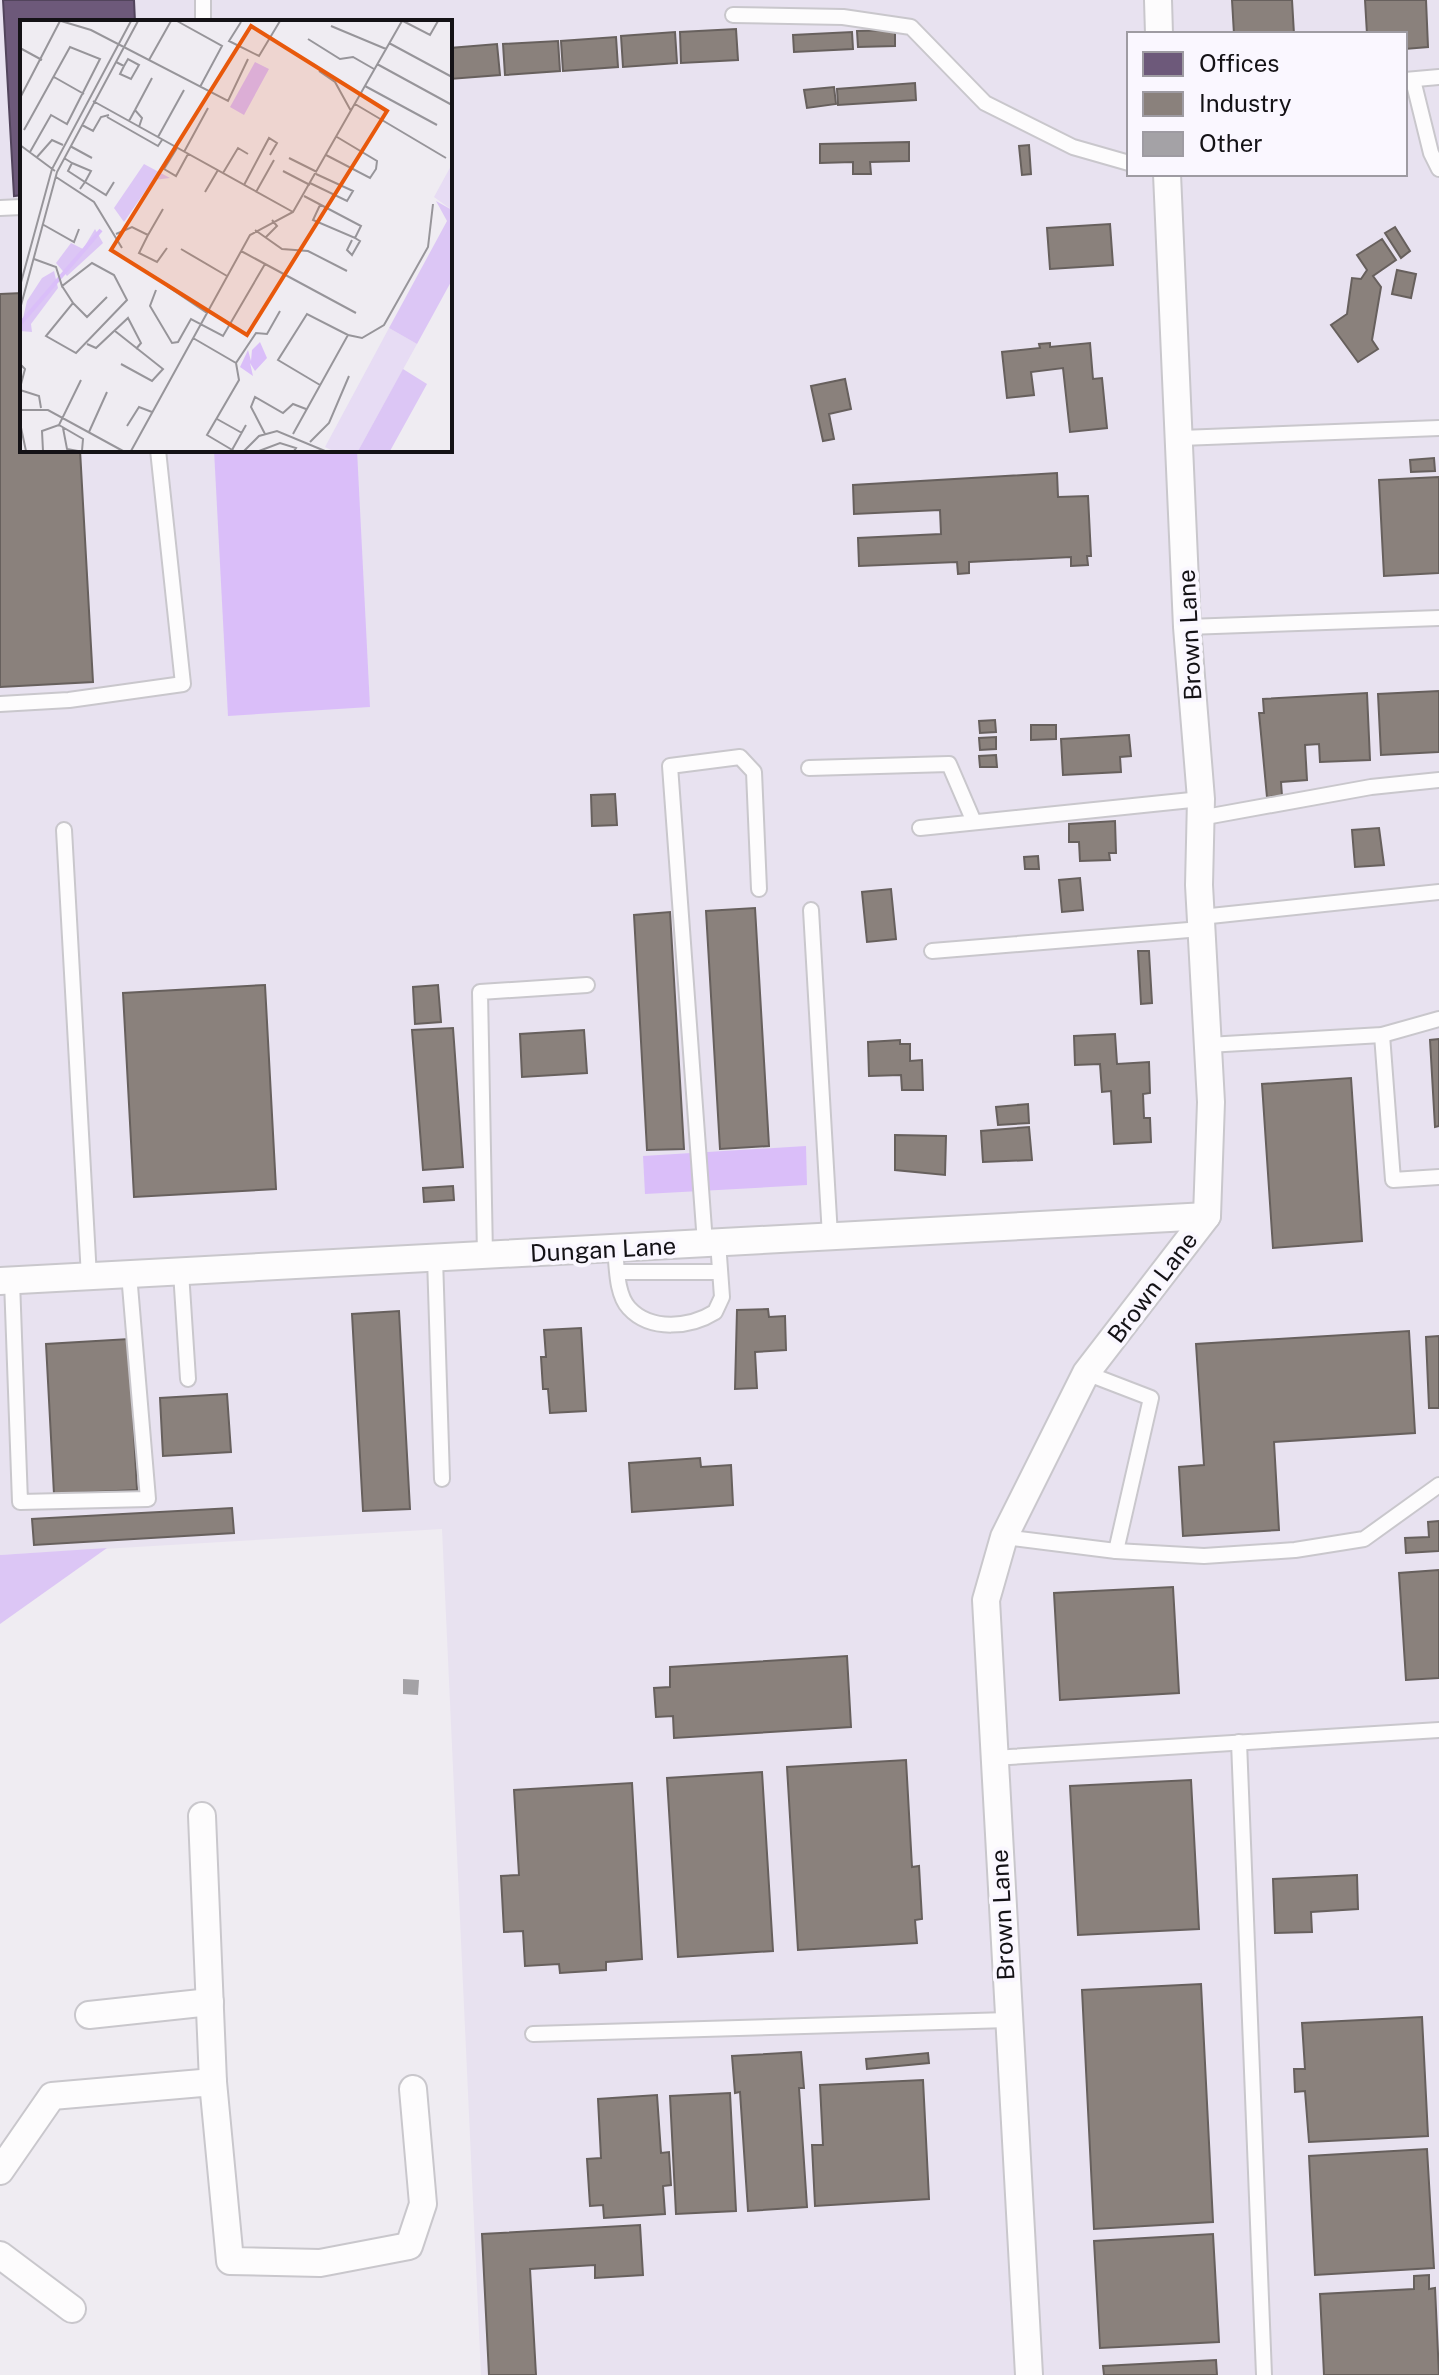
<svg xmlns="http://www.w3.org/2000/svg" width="1439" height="2375" viewBox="0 0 1439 2375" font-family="'Public Sans',sans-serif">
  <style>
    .built { fill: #e8e2f0; fill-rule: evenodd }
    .forest { fill: #dcc6f5 }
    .water { fill: #dabef9 }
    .offices { fill: #6d597a; stroke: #52445c; stroke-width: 2 }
    .industry { fill: #8a817c; stroke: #67605d; stroke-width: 2 }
    .building { fill: #a4a2a6 }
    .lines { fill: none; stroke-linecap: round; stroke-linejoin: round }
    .service-casing { stroke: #c9c7cc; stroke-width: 18 }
    .minor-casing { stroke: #c9c7cc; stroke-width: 30 }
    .service { stroke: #fdfcfd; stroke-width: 14 }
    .minor { stroke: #fdfcfd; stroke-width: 26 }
    .labels { text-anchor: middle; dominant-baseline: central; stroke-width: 8; stroke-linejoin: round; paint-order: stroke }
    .street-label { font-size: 24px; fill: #141216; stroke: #faf7ff }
    .inset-river { fill: none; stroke: #dabef9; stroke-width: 4 }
    .inset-road { fill: none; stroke: #97959a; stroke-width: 2 }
    .view { fill: #e8590c; fill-opacity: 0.15; stroke: #e8590c; stroke-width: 4 }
    .inset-edge { fill: none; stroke: #141216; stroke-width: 4 }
  </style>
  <rect width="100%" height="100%" fill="#efecf2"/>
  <path class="built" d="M0,0H1439V2375H481L442,1529L0,1555ZM22,22H450V450H22ZM1129,34H1405V174H1129Z"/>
  <polygon class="forest" points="107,1548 0,1624 0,1555"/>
  <g class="water">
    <polygon points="214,450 357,450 370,707 228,716"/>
    <polygon points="806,1146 807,1185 645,1194 643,1156"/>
  </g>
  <polygon class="offices" points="3,0 134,0 135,22 22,22 22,195 14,196"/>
  <g class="industry">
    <polygon points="1232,0 1292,0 1294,34 1234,34"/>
    <polygon points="1365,0 1426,0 1428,47 1405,49 1405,34 1367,34"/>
    <polygon points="736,29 738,60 681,63 680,32"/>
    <polygon points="895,30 895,46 858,47 857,31"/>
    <polygon points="675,32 677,63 623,67 621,36"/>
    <polygon points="852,32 853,49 794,52 793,35"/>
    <polygon points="616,37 618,67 563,71 561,41"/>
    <polygon points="558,41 560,71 505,75 503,44"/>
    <polygon points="497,44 500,75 450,79 450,48"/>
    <polygon points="915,83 916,100 838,105 837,89"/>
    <polygon points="834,87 836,104 807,108 804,90"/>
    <polygon points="909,142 909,161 870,162 871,174 853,174 853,162 820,163 820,144"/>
    <polygon points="1029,145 1031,174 1022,175 1019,146"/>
    <polygon points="1110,224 1113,265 1050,269 1047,228"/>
    <polygon points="1395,227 1410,251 1401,258 1385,233"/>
    <polygon points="1382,239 1396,260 1373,276 1381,287 1372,340 1378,349 1358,362 1331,325 1347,314 1352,278 1361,279 1367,270 1357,255"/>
    <polygon points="1397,270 1416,274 1411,298 1392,294"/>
    <polygon points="22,293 22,450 80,450 93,682 0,687 0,294"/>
    <polygon points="1050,343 1050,347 1090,343 1093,379 1102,378 1107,428 1070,432 1063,368 1031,372 1034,395 1007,398 1002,352 1040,348 1039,344"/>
    <polygon points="845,379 851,409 829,414 834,439 823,441 811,386"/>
    <polygon points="1434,458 1435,471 1411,472 1410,460"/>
    <polygon points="1057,473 1058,497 1088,496 1091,556 1087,556 1088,565 1071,566 1071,557 969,562 969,573 958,574 957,562 859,566 858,538 941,534 940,510 854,514 853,485"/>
    <polygon points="1439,477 1439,573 1384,576 1379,480"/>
    <polygon points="1439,691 1439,752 1381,755 1378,694"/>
    <polygon points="1367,693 1370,760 1320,762 1319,744 1305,745 1307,780 1281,782 1282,796 1267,797 1259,713 1264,713 1263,699"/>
    <polygon points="995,720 996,732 980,733 979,721"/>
    <polygon points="1031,725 1056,725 1056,739 1031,740"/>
    <polygon points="1129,735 1131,756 1120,757 1121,772 1063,775 1061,739"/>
    <polygon points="996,737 996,749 980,750 979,738"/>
    <polygon points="996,755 997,767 980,767 979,756"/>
    <polygon points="615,794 617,825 592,826 591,795"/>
    <polygon points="1115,821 1116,853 1109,853 1110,860 1080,861 1079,842 1069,842 1069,824"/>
    <polygon points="1379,828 1384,865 1355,867 1352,830"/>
    <polygon points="1038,856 1039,869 1025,869 1024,857"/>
    <polygon points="1080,878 1083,910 1062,912 1059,880"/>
    <polygon points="891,889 896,939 867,942 862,892"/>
    <polygon points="755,908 769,1146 720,1149 706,911"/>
    <polygon points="670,912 684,1149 647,1150 634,915"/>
    <polygon points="1138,951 1149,951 1152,1003 1141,1004"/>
    <polygon points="265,985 276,1189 134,1197 123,993"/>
    <polygon points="438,985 441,1022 415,1024 413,987"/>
    <polygon points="453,1028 463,1167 423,1170 412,1030"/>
    <polygon points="584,1030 587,1073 522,1077 520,1034"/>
    <polygon points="1115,1034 1117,1064 1149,1062 1150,1093 1143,1094 1144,1118 1150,1118 1151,1142 1114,1144 1111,1091 1102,1092 1100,1064 1075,1065 1074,1036"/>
    <polygon points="1439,1039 1439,1126 1435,1127 1430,1040"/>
    <polygon points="900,1040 900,1044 910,1044 910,1061 922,1060 923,1090 902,1090 901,1075 869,1076 868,1042"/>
    <polygon points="1351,1078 1362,1241 1273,1248 1262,1084"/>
    <polygon points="1028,1104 1029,1123 998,1125 996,1107"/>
    <polygon points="1029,1127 1032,1160 983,1162 981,1131"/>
    <polygon points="895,1135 946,1136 945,1175 895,1170"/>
    <polygon points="453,1186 454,1200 424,1202 423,1188"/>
    <polygon points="768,1309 769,1317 785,1316 786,1350 755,1352 757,1388 735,1389 737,1310"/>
    <polygon points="399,1311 410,1509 363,1511 352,1314"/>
    <polygon points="581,1328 586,1411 550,1413 548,1389 543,1389 541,1357 546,1357 544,1330"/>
    <polygon points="1409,1331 1415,1433 1274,1442 1279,1530 1183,1536 1179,1467 1204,1465 1196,1344"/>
    <polygon points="1439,1336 1439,1408 1429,1408 1426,1337"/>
    <polygon points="129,1339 137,1490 54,1494 46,1344"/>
    <polygon points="227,1394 231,1452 163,1456 160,1398"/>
    <polygon points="700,1458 701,1467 731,1465 733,1505 632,1512 629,1463"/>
    <polygon points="232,1508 234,1533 34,1545 32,1519"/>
    <polygon points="1439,1521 1439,1551 1406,1553 1405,1538 1429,1537 1428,1522"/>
    <polygon points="1439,1570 1439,1678 1406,1680 1399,1573"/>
    <polygon points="1173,1587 1179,1693 1060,1700 1054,1593"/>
    <polygon points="847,1656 851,1727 674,1738 673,1716 656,1717 654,1688 670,1687 670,1667"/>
    <polygon points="906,1760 912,1867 919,1866 922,1919 915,1920 917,1943 798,1950 787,1767"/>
    <polygon points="762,1772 773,1951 678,1957 667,1778"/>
    <polygon points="1191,1780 1199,1929 1078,1935 1070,1786"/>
    <polygon points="632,1783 642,1959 606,1962 606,1970 560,1973 559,1964 525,1966 523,1931 504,1932 501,1876 519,1875 514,1790"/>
    <polygon points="1357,1875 1358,1909 1311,1912 1312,1932 1275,1933 1273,1879"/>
    <polygon points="1201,1984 1213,2222 1094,2229 1082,1990"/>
    <polygon points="1422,2017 1428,2136 1309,2142 1305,2091 1295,2092 1294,2069 1305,2069 1302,2023"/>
    <polygon points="801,2052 804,2088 799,2088 807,2207 748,2211 740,2092 735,2093 732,2056"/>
    <polygon points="928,2053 929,2063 867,2069 866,2059"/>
    <polygon points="923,2080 929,2199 815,2206 812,2145 823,2145 820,2085"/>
    <polygon points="730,2093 736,2211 676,2214 670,2096"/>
    <polygon points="657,2095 661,2153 669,2152 671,2185 663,2186 665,2214 604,2218 603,2205 590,2206 587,2159 601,2158 598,2099"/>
    <polygon points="1427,2149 1434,2268 1315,2275 1309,2156"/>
    <polygon points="640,2225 643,2275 595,2278 595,2265 530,2269 536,2375 489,2375 482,2234"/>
    <polygon points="1213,2234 1219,2342 1100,2348 1094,2241"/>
    <polygon points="1429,2275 1429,2289 1435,2288 1439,2375 1324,2375 1320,2294 1414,2289 1414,2276"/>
    <polygon points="1216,2360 1217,2375 1104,2375 1103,2366"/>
  </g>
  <polygon class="building" points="403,1679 419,1680 418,1695 403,1694"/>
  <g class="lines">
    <defs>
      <g id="service">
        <polyline points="203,0 203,22"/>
        <polyline points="733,15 843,17 911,27 985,103 1073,147 1129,163"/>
        <polyline points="1405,80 1439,77"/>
        <polyline points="1413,80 1431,153 1439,169"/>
        <polyline points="0,208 22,207"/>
        <polyline points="1181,438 1439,428"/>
        <polyline points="1187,627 1439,618"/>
        <polyline points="0,704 69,700 183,684 158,450"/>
        <polyline points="809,768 949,764 974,822"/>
        <polyline points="1200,818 1371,787 1439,780"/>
        <polyline points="920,828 1201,799"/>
        <polyline points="64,830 89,1277"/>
        <polyline points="811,910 830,1236"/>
        <polyline points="1201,917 1439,892"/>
        <polyline points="932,951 1201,929"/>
        <polyline points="1382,1035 1393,1180 1439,1177"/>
        <polyline points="1208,1045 1382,1035 1439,1019"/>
        <polyline points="705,1243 670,766 740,757 754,772 759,889"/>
        <path d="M615,1248C617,1266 616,1294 629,1308C651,1332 691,1327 715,1312L722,1297L718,1242"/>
        <polyline points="485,1255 480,992 587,985"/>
        <polyline points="435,1258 442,1479"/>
        <polyline points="181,1272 188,1379"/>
        <polyline points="618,1272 720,1272"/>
        <polyline points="12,1281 20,1502 148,1499 129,1274"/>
        <polyline points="1086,1373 1151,1398 1116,1551"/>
        <polyline points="1004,1537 1116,1551 1204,1556 1295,1550 1364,1539 1439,1485"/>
        <polyline points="1239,1742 1264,2375"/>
        <polyline points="993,1758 1439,1730"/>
        <polyline points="533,2034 1008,2020"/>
      </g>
      <g id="minor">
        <polyline points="1158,0 1159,34"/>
        <polyline points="0,1281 1207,1216"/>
        <polyline points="202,1816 213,2082"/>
        <polyline points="89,2015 210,2002"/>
        <polyline points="0,2171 52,2096 213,2082 230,2261 320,2263 409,2246 423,2204 413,2089"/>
        <polyline points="0,2255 72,2309"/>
        <polyline points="1029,2375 986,1600 1004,1537 1086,1373 1207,1216 1211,1102 1199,885 1201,799 1187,627 1167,174"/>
      </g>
    </defs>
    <use href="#service" class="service-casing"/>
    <use href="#minor" class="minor-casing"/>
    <use href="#service" class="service"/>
    <use href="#minor" class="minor"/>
  </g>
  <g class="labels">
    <g class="street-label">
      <text transform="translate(1189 635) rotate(-93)">Brown Lane</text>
      <text transform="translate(603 1249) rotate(-3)">Dungan Lane</text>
      <text transform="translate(1152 1287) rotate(-53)">Brown Lane</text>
      <text transform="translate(1002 1915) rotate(-93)">Brown Lane</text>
    </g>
  </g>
  <g transform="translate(20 20)">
    <rect width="432" height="432" fill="#efecf2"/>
    <path d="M432,144V190L414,177ZM369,308L397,324L338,431H313L305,427Z" fill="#e7dcf4"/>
    <path d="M124,144L150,158L133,160L104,202L94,188ZM416,181L432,190V260L397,324L369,308L427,201ZM75,209L83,223L47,256L36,243L51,223L63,229ZM34,251L38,268L11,304L12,312L0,311L7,281L22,258ZM383,349L407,364L370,431H338Z" fill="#dcc6f5"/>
    <path d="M235,42L249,49L224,95L210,87ZM240,322L247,338L235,351L230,343L233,356L220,347L228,330L231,341L232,330Z" fill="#dabef9"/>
    <path class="inset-river" d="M0,304L81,210"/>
    <path class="inset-road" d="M41,1L71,10L208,81L228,39M157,1L202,26L180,67M383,1L410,15L418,1M221,2L209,21L239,36L260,1M311,6L366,29M288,19L320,39L333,37L354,49M369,23L432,57M0,28L22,40M129,40L151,1M96,42L104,46L100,54L111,59L119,45L108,39L104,46M357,44L432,85M299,51L315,62L331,91M34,57L64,74M345,66L417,105M0,78L40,1M73,81L273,192M335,84L426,138M115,90L132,58M87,97L138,126L142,120M109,101L115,90L122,98L119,107M62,105L73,111L81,97L89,95M4,110L50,27L80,39L47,104L31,95L10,132M138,117L164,70M0,125L35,151M50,126L72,138M157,128L144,149L156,156L168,134M164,132L188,88M306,135L350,158L356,149L357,141L317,117M17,137L32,120L43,125M44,138L52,143L48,151L65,162L71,151L52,143M269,138L297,152M263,151L290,165M203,153L218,128L228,134M36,157L74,182L102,228M290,163L327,181L333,171L296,154M224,165L249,118L257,123L250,135M60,169L65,162L86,175L94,162M185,172L198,150M236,172L254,140M284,176L341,206L335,218L293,200L300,185M22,204L54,222L59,209M235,210L262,229L288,231L327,251M96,214L112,207L128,215L119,233L137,242L147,228M128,215L143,189M245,218L257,206L252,200M332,220L327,230L332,235L340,221L335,218M161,229L207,256M221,231L336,293M14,239L36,247L42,266L72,243L94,255L107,280L56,333L26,316L53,283L42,266M0,266L32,149L111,1M147,266L187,293M136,270L130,286L152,323L158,322L171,299L203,316L245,244M53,283L67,297L87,277M0,289L37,152L118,1M95,311L143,349L132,361L101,344M328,315L342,318L364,305L408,227L413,184M173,318L216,343M67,324L76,328L108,298L121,323L116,329M0,344L5,349L0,368M0,370L19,376L21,388M0,390H28L103,431M197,399L222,413M0,403L6,431M39,405L63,419L62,431M107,406L119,387L132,392M43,408L47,429L58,431M69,412L87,372M245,414L231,387L235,377L263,393L273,384L286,389M273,414L328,315L287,294L258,340L300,365M290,422L309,403L329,356M212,430L226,405M23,431L22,411L39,405L61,360M111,431L230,215L273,192L382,1M214,431L187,415L219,360L216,343L236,313L247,314L260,291M224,431L239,416L257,411L305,431M239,431L260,423L276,428L274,431"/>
    <path class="view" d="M231,6L367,91L227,315L91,230Z"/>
    <rect width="432" height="432" class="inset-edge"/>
  </g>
  <rect x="1127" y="32" width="280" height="144" fill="#faf7ff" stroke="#9e9ba2" stroke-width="2"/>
  <rect x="1143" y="52" width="40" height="24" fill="#6d597a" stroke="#9e9ba2" stroke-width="2"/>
  <text x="1199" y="72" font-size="24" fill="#141216">Offices</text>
  <rect x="1143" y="92" width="40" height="24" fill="#8a817c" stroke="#9e9ba2" stroke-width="2"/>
  <text x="1199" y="112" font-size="24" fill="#141216">Industry</text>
  <rect x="1143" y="132" width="40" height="24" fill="#a4a2a6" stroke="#9e9ba2" stroke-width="2"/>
  <text x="1199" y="152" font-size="24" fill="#141216">Other</text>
</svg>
